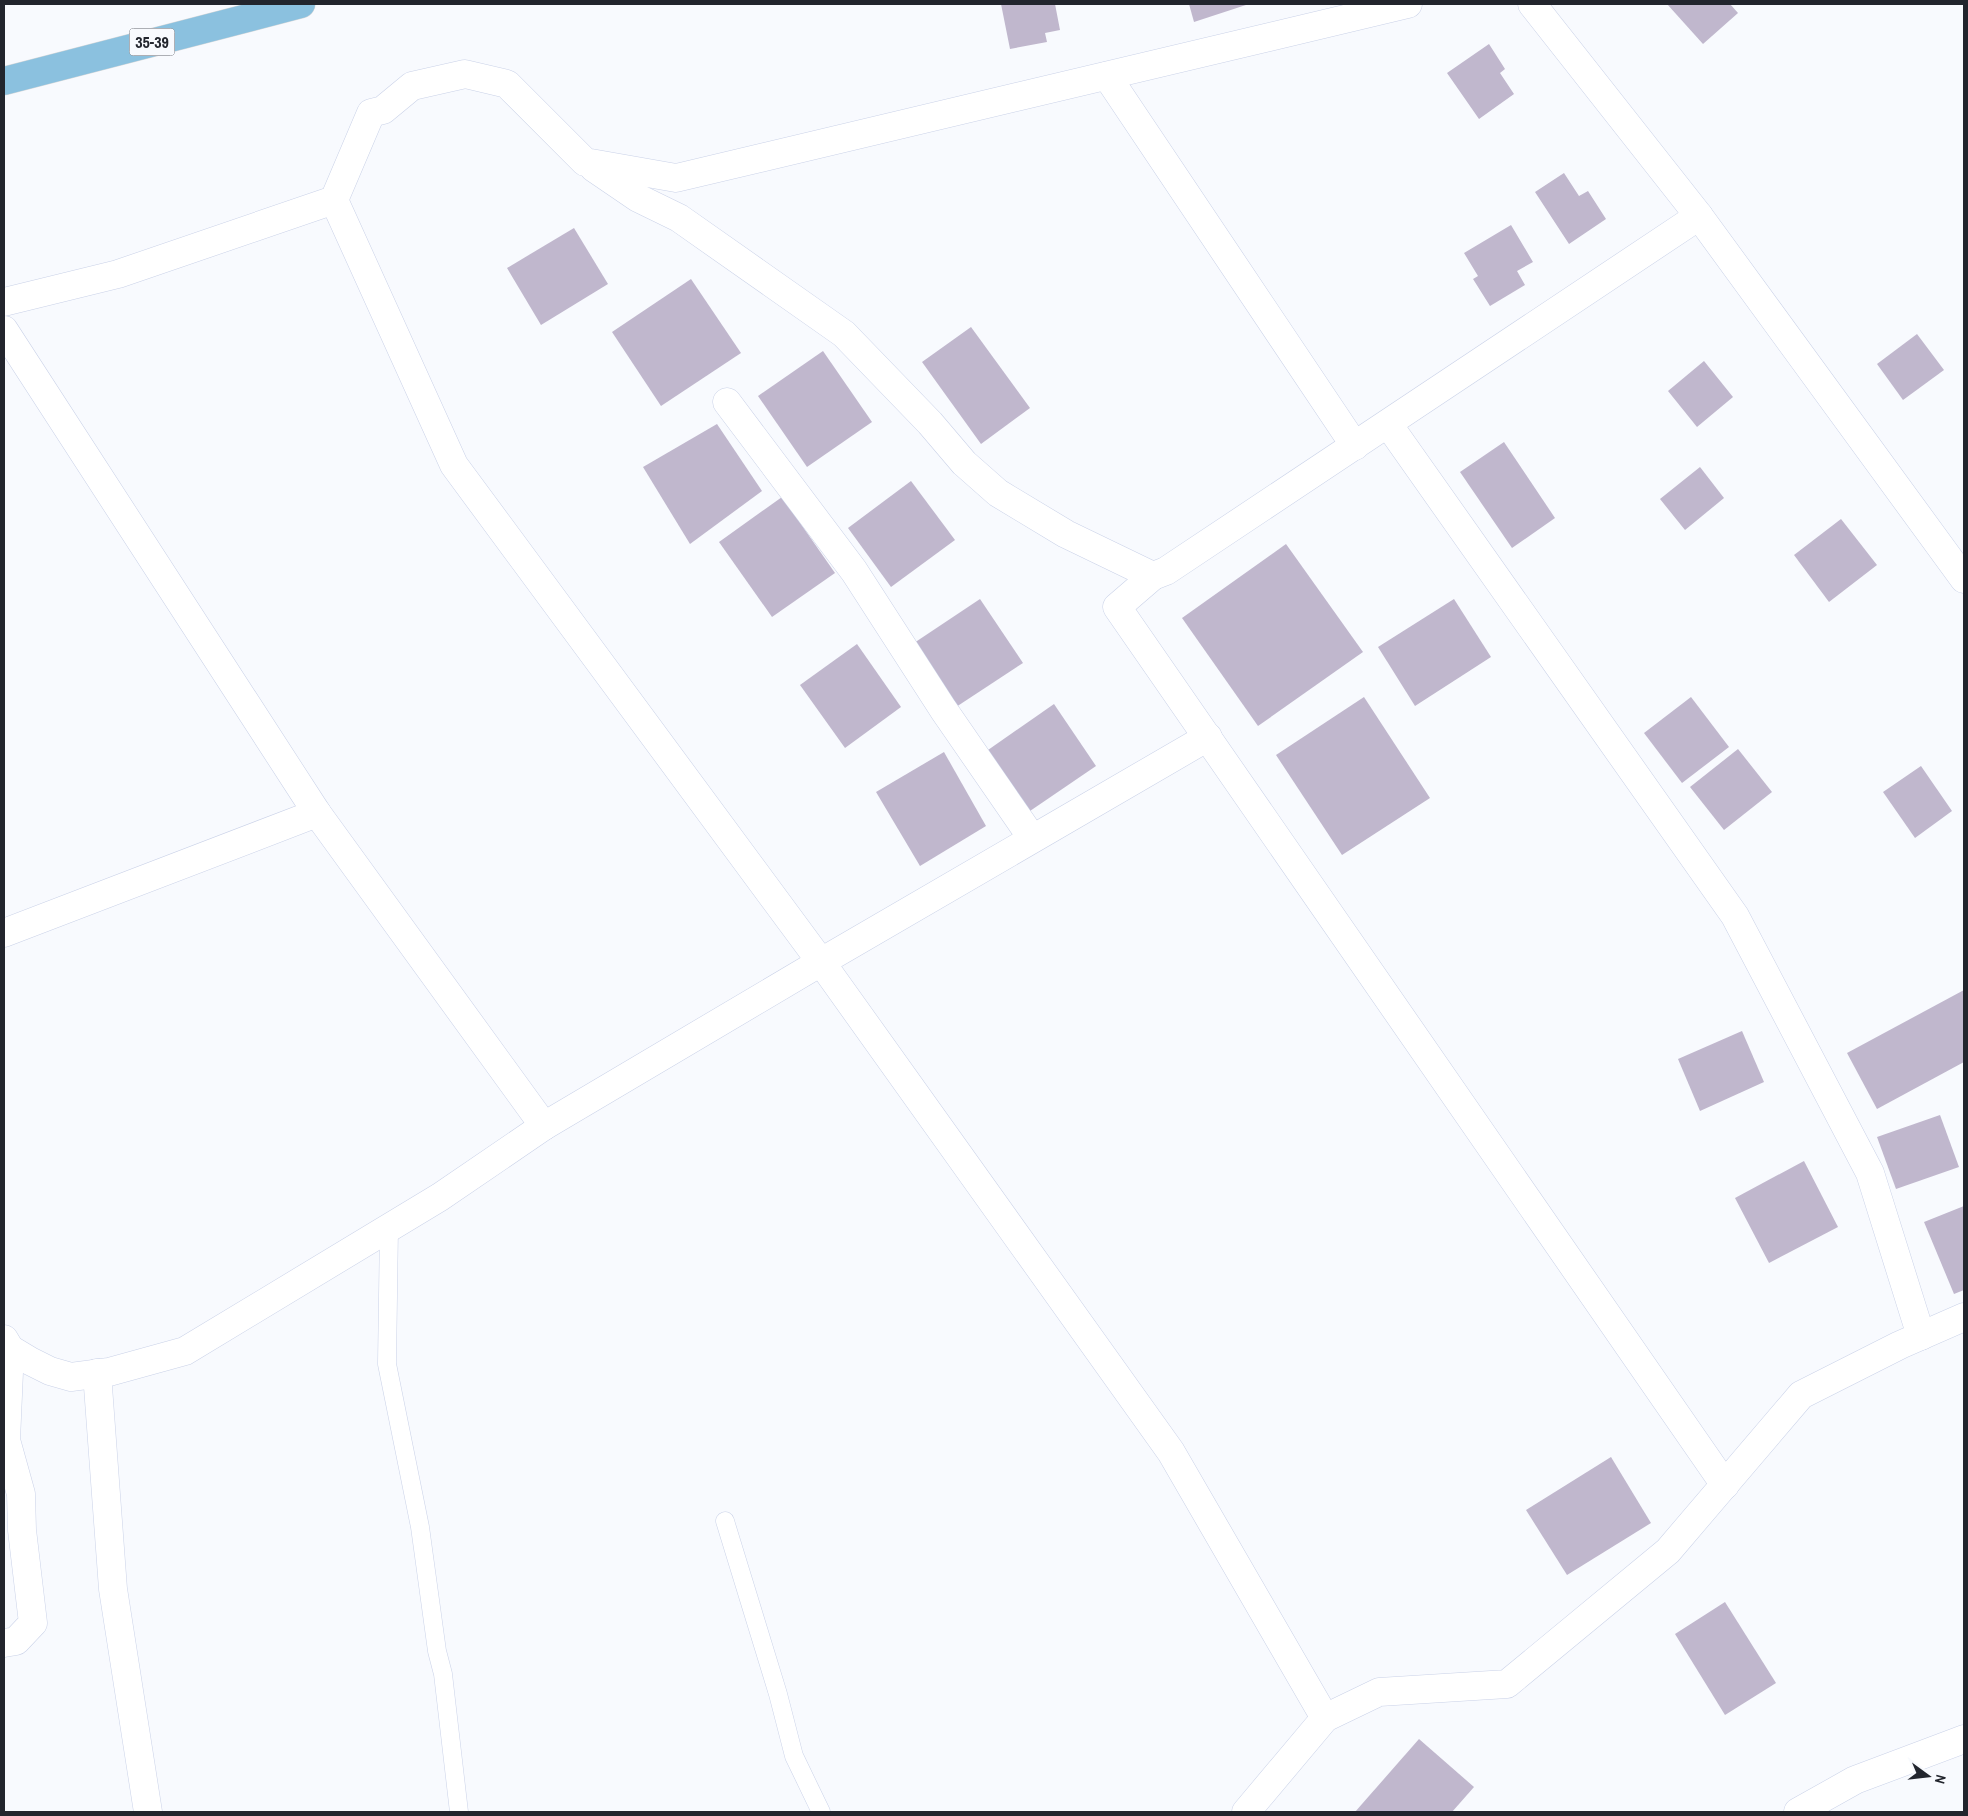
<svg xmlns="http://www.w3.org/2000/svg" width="1968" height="1816" viewBox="0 0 1968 1816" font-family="'Archivo Narrow',sans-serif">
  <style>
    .building { fill: #c0b7cd }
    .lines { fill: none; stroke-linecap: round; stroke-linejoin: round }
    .service-casing { stroke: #cad2e8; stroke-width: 19 }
    .minor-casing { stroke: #cad2e8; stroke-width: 29 }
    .primary-casing { stroke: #d7d8d9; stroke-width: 29 }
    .service { stroke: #fff; stroke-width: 18 }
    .minor { stroke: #fff; stroke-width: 28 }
    .primary { stroke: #8bc1df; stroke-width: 28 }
    .labels { text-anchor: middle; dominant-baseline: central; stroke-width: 4; stroke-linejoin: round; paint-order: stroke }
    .shield { fill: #f8fafe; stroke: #62656c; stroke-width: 1 }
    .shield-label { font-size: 16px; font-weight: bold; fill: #22252d }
  </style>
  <rect width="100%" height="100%" fill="#f8fafe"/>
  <g class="building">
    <polygon points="1001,4 1055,4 1060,30 1045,33 1047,42 1010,49"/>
    <polygon points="1189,4 1249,4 1194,22"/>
    <polygon points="1667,4 1730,4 1738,13 1703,44"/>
    <polygon points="1489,44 1505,69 1500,73 1514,94 1479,119 1447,73"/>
    <polygon points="1564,173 1579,196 1588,191 1606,219 1569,244 1535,192"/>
    <polygon points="1511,225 1533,262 1517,271 1525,285 1490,306 1473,279 1478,276 1464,253"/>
    <polygon points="574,228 608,284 541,325 507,268"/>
    <polygon points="691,279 741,353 661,406 612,332"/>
    <polygon points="971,327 1030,408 981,444 922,362"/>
    <polygon points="1917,334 1944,370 1903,400 1877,364"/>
    <polygon points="823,351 872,422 807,467 758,396"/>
    <polygon points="1704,361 1733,397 1697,427 1668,391"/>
    <polygon points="717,424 762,491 690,544 643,467"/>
    <polygon points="1504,442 1555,518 1512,548 1460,472"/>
    <polygon points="1700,467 1724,498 1685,530 1660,499"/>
    <polygon points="911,481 955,540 891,587 848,528"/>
    <polygon points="782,497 835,573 772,617 719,542"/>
    <polygon points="1841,519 1877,565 1829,602 1794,555"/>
    <polygon points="1286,544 1363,652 1258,726 1182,618"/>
    <polygon points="980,599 1023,663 953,709 911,645"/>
    <polygon points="1454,599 1491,657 1415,706 1378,647"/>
    <polygon points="857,644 901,707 845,748 800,685"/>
    <polygon points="1364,697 1430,798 1342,855 1276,755"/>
    <polygon points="1691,697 1729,747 1682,783 1644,733"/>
    <polygon points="1054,704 1096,766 1030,811 988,750"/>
    <polygon points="1738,749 1772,792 1724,830 1690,787"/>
    <polygon points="944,752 986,826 920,866 876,792"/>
    <polygon points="1921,766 1952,811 1915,838 1883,792"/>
    <polygon points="1964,990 1964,1062 1877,1109 1847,1053"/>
    <polygon points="1742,1031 1764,1082 1700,1111 1678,1059"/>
    <polygon points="1940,1115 1959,1167 1896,1189 1877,1137"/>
    <polygon points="1804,1161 1838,1227 1769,1263 1735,1198"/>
    <polygon points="1964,1206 1964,1290 1954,1294 1924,1222"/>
    <polygon points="1611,1457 1651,1523 1567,1575 1526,1510"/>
    <polygon points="1725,1602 1776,1683 1725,1715 1675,1634"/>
    <polygon points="1419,1739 1474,1787 1452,1812 1355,1812"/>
  </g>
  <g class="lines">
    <defs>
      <g id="service">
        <polyline points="389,1228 387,1364 420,1527 437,1651 443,1674 459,1812"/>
        <polyline points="725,1521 778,1694 794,1756 821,1812"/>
      </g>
      <g id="minor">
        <polyline points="1532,4 1699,216 1964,579"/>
        <polyline points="1107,76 1355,446"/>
        <polyline points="594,168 638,198 679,218 844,334 930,423 964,463 998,493 1066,534 1153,576"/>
        <polyline points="334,200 454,465 821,962 1171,1452 1325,1718"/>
        <polyline points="1699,216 1166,571 1153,576 1117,607 1725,1485"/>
        <polyline points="4,302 118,274 334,200 371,113 383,110 412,86 465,74 507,84 585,162 676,178 1408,4"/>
        <polyline points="4,330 317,813 544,1126 821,962 1208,737"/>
        <polyline points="727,402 854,571 943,709 1032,838"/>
        <polyline points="1388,424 1735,916 1870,1173 1921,1336"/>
        <polyline points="4,933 317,813"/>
        <polyline points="4,1339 10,1349 30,1361 50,1371 71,1377 109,1372 185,1351 440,1197 544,1126"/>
        <polyline points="97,1373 113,1589 148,1812"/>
        <polyline points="4,1643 16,1641 33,1623 22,1530 21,1494 6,1440 10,1349"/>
        <polyline points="1246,1812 1325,1718 1379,1692 1507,1684 1668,1551 1801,1395 1900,1345 1964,1317"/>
        <polyline points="1798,1812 1855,1780 1964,1739"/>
      </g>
      <polyline id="primary" points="4,81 301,4"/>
    </defs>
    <use href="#service" class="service-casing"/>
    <use href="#minor" class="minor-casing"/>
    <use href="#primary" class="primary-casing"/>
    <use href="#service" class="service"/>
    <use href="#minor" class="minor"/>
    <use href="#primary" class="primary"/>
  </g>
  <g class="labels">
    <rect class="shield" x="129.5" y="28.5" width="45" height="27" rx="4"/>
    <g class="shield-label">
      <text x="152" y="42">35-39</text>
    </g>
  </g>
  <rect width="1968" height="1816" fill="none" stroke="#22252d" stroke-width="10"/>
  <g transform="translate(1928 1776) rotate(105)" stroke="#f8fafe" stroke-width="4" paint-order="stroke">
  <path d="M0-4L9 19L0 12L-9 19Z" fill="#22252d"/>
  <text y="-8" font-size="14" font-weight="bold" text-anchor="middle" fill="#22252d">N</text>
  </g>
</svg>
